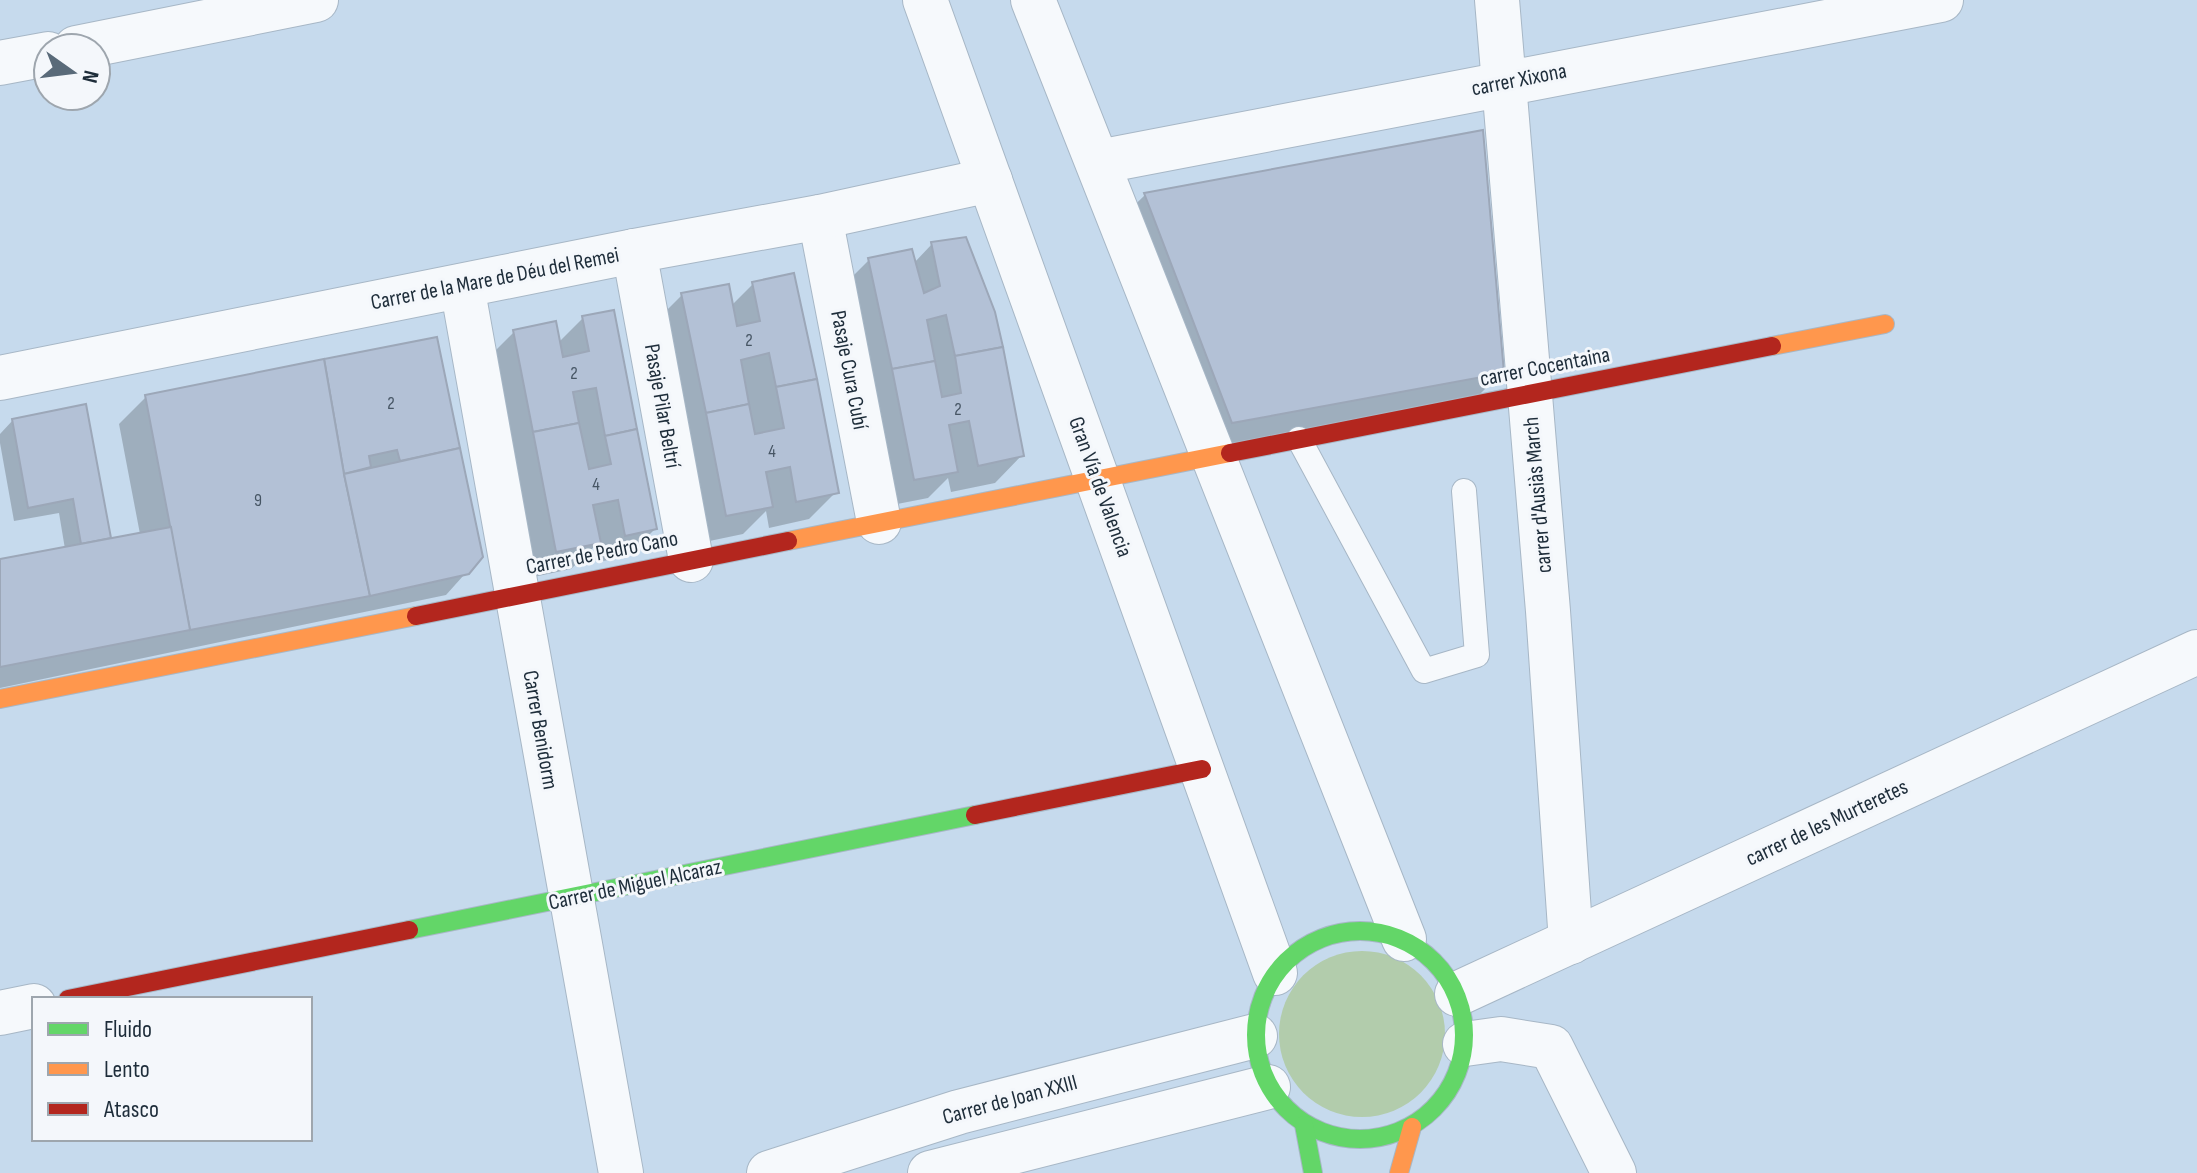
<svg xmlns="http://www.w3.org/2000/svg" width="2197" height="1173" viewBox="0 0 2197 1173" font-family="'Sofia Sans Condensed',sans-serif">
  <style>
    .green { fill: #b2ccac }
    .shadow { fill: #0003 }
    .building { fill: #b3c1d6; stroke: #9ca7b8; stroke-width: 2 }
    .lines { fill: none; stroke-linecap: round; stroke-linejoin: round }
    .lane-casing { stroke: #a7b7c6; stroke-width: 26 }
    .street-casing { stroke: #a7b7c6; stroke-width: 46 }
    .fast-casing { stroke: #a7b7c6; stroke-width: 20 }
    .slow-casing { stroke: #a7b7c6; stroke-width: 20 }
    .jam-casing { stroke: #a7b7c6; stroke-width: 20 }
    .lane { stroke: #f6f9fc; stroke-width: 24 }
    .street { stroke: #f6f9fc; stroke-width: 44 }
    .fast { stroke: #63d668; stroke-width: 18 }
    .slow { stroke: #ff974d; stroke-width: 18 }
    .jam { stroke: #b3261e; stroke-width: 18 }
    .labels { text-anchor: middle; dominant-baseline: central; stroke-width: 6; stroke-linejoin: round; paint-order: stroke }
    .number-label { font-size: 18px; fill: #465564 }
    .street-label { font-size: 22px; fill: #1e2d3a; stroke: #f4f7fb }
  </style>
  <rect width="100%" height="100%" fill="#c6daed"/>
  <circle class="green" cx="1362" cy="1034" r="83"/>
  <g class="shadow">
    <polygon points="1481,132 1502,372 1475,399 1205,450 1117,222 1145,195"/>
    <polygon points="932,244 1022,455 995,483 951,492 948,478 928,498 887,506 842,287 869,260 914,263"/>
    <polygon points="753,284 836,492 809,519 769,528 766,511 743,534 700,543 654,323 682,295 731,306"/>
    <polygon points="583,318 655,529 628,556 598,562 595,546 571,569 529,578 487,359 514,332 558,343"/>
    <polygon points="435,340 481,556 446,595 0,688 0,561 65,549 59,513 14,521 0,443 0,434 13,420 84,407 110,540 140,534 119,424 146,397"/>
  </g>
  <g class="building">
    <polygon points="1483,130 1504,373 1232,423 1144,193"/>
    <polygon points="966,237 995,312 1003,347 955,356 946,315 927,320 935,361 892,369 868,258 912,249 924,293 940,286 931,242"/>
    <polygon points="794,273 817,379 776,387 769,353 741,360 749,404 706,413 681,293 729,284 737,326 760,321 752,282"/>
    <polygon points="614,310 637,429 605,436 596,388 573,392 579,423 533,432 513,330 556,321 563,357 589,351 582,316"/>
    <polygon points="437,337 460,448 400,461 397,450 369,456 371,467 344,474 324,359"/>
    <polygon points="1003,347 1024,456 978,466 969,421 949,425 958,472 914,480 892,369 935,361 942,397 961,393 955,356"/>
    <polygon points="324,359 344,474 370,596 190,630 145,395"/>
    <polygon points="817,379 839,493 796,502 790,467 766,472 773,507 726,516 706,413 749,404 755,434 784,428 776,387"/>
    <polygon points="86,404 111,538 81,544 73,499 28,508 12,419"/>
    <polygon points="579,423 589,469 611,464 605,436 637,429 657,529 625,536 618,500 593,505 601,543 556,552 533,432"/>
    <polygon points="460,448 483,557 469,574 370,596 344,474"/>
    <polygon points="171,527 190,630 0,667 0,559"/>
  </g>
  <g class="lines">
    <defs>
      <polyline id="lane" points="1299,439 1424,671 1477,655 1464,491"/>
      <g id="street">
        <polyline points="925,0 1275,973"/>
        <polyline points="1033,0 1404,939"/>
        <polyline points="1497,0 1548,611 1571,942"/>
        <polyline points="76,48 316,0"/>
        <polyline points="0,63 48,54"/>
        <polyline points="1098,162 1941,0"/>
        <polyline points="820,217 879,522"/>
        <polyline points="634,251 691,560"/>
        <polyline points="462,286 621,1173"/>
        <polyline points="0,378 634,251 820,217 990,180"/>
        <polyline points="1457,994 2197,652"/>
        <polyline points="0,1013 34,1006"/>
        <polyline points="1465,1044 1501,1039 1551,1047 1614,1173"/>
        <polyline points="769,1173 959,1112 1255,1036"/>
        <polyline points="930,1173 1268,1087"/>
      </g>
      <g id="fast">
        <polyline points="409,930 975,815"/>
        <circle cx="1360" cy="1035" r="104"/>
        <polyline points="1304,1125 1313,1173"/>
      </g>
      <g id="slow">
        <polyline points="1772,346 1885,324"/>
        <polyline points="788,541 1230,453"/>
        <polyline points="0,699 416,616"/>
        <polyline points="1399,1173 1412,1127"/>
      </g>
      <g id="jam">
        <polyline points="1230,453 1772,346"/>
        <polyline points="416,616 788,541"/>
        <polyline points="975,815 1202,769"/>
        <polyline points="68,999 409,930"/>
      </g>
    </defs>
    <use href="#lane" class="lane-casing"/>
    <use href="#street" class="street-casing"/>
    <use href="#fast" class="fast-casing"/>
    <use href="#slow" class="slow-casing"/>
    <use href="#jam" class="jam-casing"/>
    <use href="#lane" class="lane"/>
    <use href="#street" class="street"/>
    <use href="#fast" class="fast"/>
    <use href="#slow" class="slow"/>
    <use href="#jam" class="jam"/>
  </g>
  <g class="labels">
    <g class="number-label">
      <text x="749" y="340">2</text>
      <text x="574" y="373">2</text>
      <text x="391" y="403">2</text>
      <text x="958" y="409">2</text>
      <text x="772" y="451">4</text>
      <text x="596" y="484">4</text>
      <text x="258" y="500">9</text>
    </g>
    <g class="street-label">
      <text transform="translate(1519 80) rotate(-11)">carrer Xixona</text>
      <text transform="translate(495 279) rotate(-11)">Carrer de la Mare de Déu del Remei</text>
      <text transform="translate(1545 367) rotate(-11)">carrer Cocentaina</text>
      <text transform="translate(849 370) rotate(79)">Pasaje Cura Cubí</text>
      <text transform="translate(662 406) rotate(80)">Pasaje Pilar Beltrí</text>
      <text transform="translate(1100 487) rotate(70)">Gran Vía de Valencia</text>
      <text transform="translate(1538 495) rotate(-95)">carrer d'Ausiàs March</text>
      <text transform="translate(602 553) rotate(-11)">Carrer de Pedro Cano</text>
      <text transform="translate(540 730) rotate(80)">Carrer Benidorm</text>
      <text transform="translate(1827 823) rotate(-25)">carrer de les Murteretes</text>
      <text transform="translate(635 885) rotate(-12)">Carrer de Miguel Alcaraz</text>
      <text transform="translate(1010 1100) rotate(-15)">Carrer de Joan XXIII</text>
    </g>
  </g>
  <rect x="32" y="997" width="280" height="144" fill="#f4f7fb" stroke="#9ea6ae" stroke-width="2"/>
  <rect x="48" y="1023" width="40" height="12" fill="#63d668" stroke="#9ea6ae" stroke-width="2"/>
  <text x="104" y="1037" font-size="24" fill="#1e2d3a">Fluido</text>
  <rect x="48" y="1063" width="40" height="12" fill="#ff974d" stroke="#9ea6ae" stroke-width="2"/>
  <text x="104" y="1077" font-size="24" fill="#1e2d3a">Lento</text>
  <rect x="48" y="1103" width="40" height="12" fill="#b3261e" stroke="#9ea6ae" stroke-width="2"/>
  <text x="104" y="1117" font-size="24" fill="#1e2d3a">Atasco</text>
  <g transform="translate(72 72) rotate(104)"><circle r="38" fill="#f4f7fb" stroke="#9ea6ae" stroke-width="2"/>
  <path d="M0-6L14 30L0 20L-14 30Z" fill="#596a79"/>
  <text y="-12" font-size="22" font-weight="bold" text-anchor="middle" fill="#1e2d3a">N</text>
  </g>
</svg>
